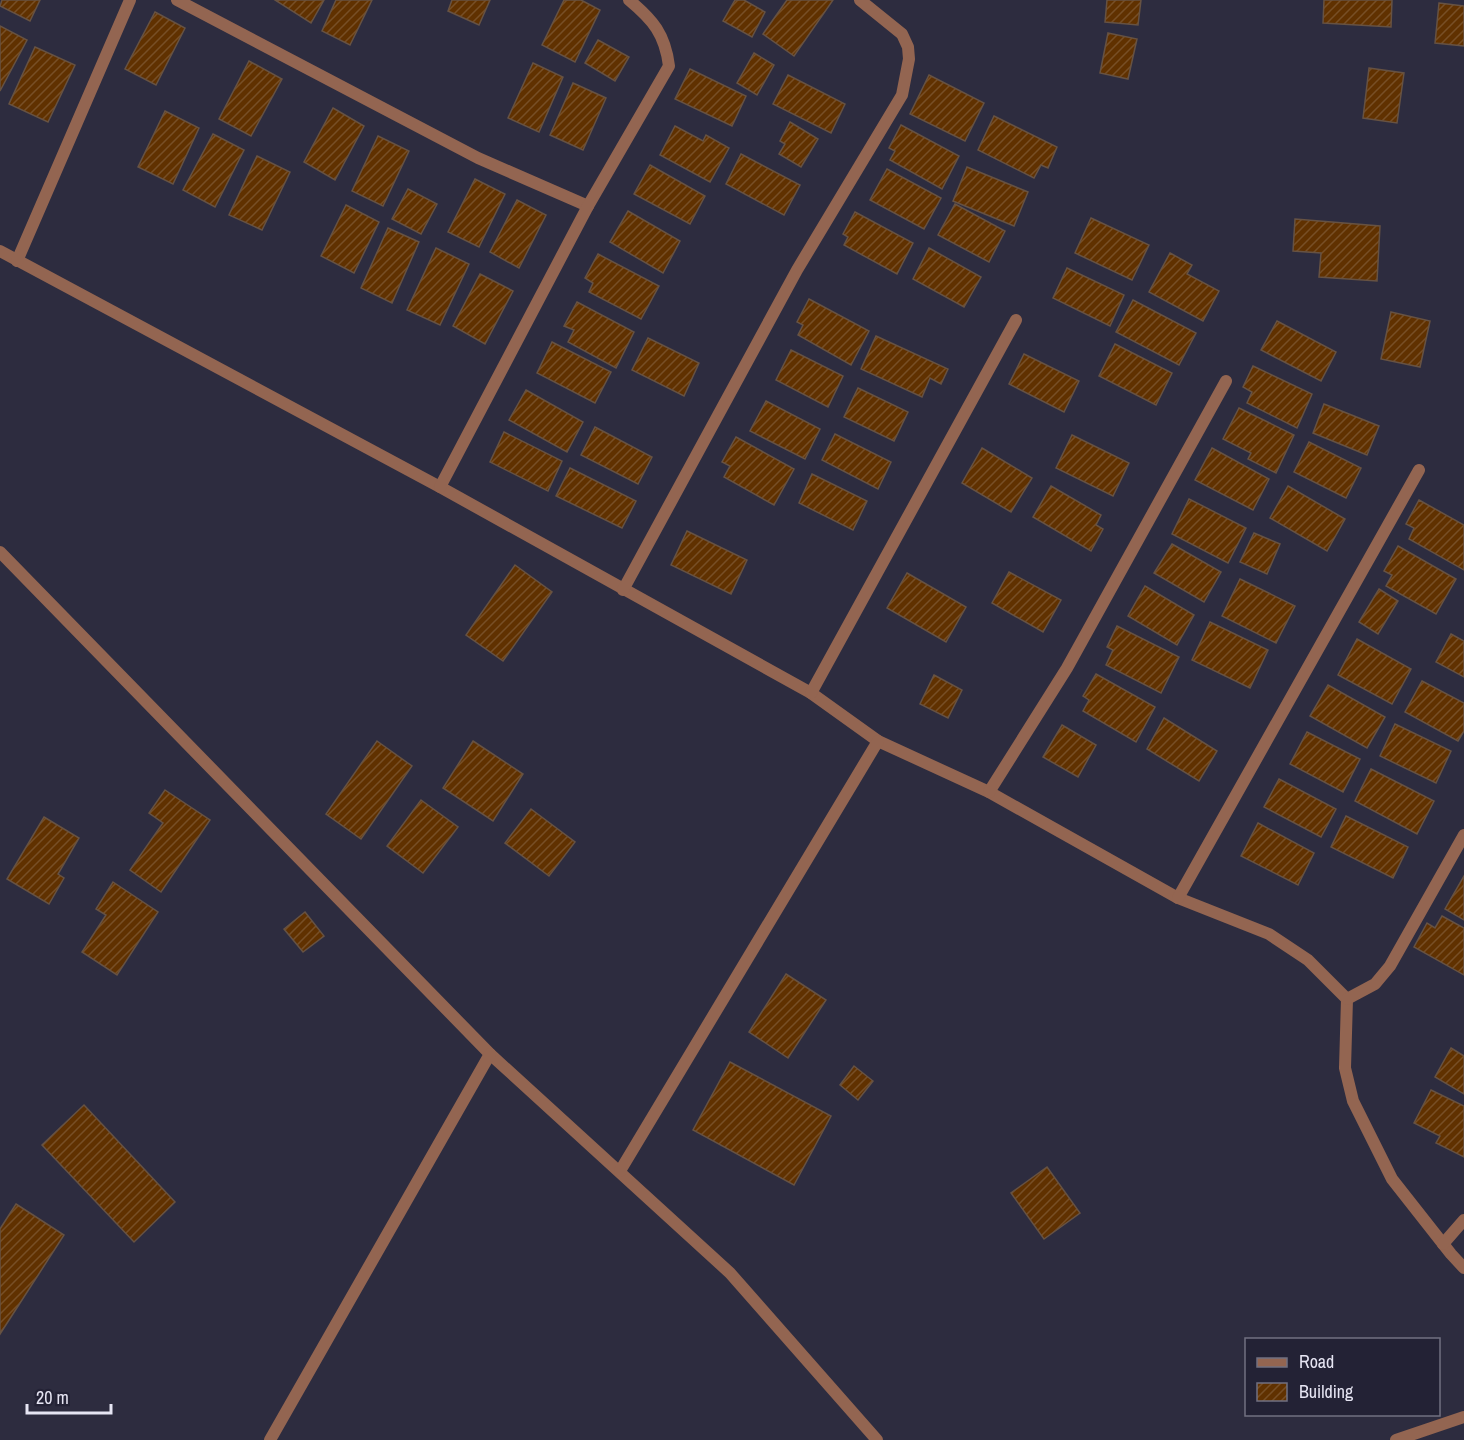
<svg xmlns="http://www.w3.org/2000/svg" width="1464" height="1440" viewBox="0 0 1464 1440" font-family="'Archivo Narrow',sans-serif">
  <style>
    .building { fill: url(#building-hatch); stroke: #665243; stroke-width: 1.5 }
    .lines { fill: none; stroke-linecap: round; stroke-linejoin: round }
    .minor { stroke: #936551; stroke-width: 12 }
  </style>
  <defs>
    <pattern id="building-hatch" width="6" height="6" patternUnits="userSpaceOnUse" patternTransform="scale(1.5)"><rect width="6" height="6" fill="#603100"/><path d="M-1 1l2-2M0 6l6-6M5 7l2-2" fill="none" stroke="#774f26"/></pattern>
  </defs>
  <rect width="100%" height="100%" fill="#2d2c3f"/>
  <g class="building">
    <polygon points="2,0 40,0 30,21 0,6"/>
    <polygon points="275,0 324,0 311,23"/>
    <polygon points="336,0 372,0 350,45 322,31"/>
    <polygon points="452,0 490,0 479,25 448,11"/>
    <polygon points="564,0 581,0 600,10 575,62 542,45"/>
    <polygon points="735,0 744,0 765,12 752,37 723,21"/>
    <polygon points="787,0 833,0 794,56 763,34"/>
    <polygon points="1107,0 1141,0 1138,25 1105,22"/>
    <polygon points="1324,0 1392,0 1391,27 1323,23"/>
    <polygon points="1439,3 1464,6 1464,46 1435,43"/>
    <polygon points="155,12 185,28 156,85 125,69"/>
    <polygon points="0,26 27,40 0,91"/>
    <polygon points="1108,33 1137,39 1128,79 1100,73"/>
    <polygon points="598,40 629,57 615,81 585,63"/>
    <polygon points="35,47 75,65 48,122 9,104"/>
    <polygon points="754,53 774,65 757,95 737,83"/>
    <polygon points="249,61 282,79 251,136 219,119"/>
    <polygon points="533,63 563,77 539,132 508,118"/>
    <polygon points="1369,68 1404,73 1397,123 1363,118"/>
    <polygon points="690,69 746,96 732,126 675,99"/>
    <polygon points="788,75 845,104 831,133 773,104"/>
    <polygon points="929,75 984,103 965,141 910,114"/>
    <polygon points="573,83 606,98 583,150 550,135"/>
    <polygon points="333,108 364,126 335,180 304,162"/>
    <polygon points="165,111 199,128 173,184 138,167"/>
    <polygon points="994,116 1057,147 1048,168 1041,165 1034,178 978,150"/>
    <polygon points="790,122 818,139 801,167 779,154 785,144 780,141"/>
    <polygon points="901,125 959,156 942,189 890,160 895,151 889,148"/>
    <polygon points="675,126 703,141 706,135 729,148 710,182 660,155"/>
    <polygon points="213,134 244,150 215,207 183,190"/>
    <polygon points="378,136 409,151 383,206 352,191"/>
    <polygon points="741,154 800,185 784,215 726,184"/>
    <polygon points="257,156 290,172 262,230 229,215"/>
    <polygon points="650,165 705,196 690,224 634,194"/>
    <polygon points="967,167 1028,192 1014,226 953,201"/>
    <polygon points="887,169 941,198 924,229 870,200"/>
    <polygon points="475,179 505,194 479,247 448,232"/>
    <polygon points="408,189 437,204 421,234 392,219"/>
    <polygon points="517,200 546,215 519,268 490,252"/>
    <polygon points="955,204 1005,231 989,262 938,235"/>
    <polygon points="346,205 379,222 354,273 321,256"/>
    <polygon points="628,211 680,241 663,273 610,242"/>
    <polygon points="855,212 913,243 897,274 844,245 848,237 843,234"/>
    <polygon points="1091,218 1149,245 1132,280 1075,253"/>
    <polygon points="1295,219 1380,226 1377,281 1319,277 1321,253 1293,251"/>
    <polygon points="388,228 419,242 392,303 361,288"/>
    <polygon points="436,248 469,264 440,325 407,310"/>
    <polygon points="929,248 981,277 964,307 913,279"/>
    <polygon points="1170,253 1192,265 1187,274 1219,291 1203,321 1149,292"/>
    <polygon points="598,254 659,286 641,319 589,292 593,283 585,278"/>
    <polygon points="1067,268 1124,295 1110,326 1053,298"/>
    <polygon points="480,274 513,291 485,344 453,326"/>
    <polygon points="809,299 869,331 851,365 798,335 803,325 797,322"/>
    <polygon points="1133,300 1196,333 1179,365 1116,332"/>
    <polygon points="577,302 634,332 616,368 568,342 574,330 564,326"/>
    <polygon points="1391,312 1430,321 1420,367 1381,359"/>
    <polygon points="1277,321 1336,352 1321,381 1261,350"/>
    <polygon points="876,336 948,369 941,384 930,378 922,397 861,369"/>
    <polygon points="648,338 699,363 684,396 632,370"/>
    <polygon points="552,342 611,372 595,403 537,373"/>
    <polygon points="1115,344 1172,373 1156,405 1099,376"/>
    <polygon points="791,350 843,376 828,407 776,380"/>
    <polygon points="1024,354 1079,381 1064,412 1009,384"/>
    <polygon points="1253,366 1312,394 1297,428 1247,403 1252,392 1243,387"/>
    <polygon points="858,388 908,412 894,441 844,417"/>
    <polygon points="526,390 583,422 567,452 509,420"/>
    <polygon points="766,401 820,429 805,459 750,431"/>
    <polygon points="1324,404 1379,426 1367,455 1313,433"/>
    <polygon points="1239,408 1294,435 1276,473 1248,459 1251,453 1223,439"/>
    <polygon points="595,427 652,457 638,484 581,455"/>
    <polygon points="504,432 562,461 548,491 490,462"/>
    <polygon points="835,434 891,462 878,489 822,460"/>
    <polygon points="1072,435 1129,463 1113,496 1056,468"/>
    <polygon points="736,437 794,469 774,505 724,477 730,466 722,462"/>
    <polygon points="1309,442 1361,468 1346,498 1294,472"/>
    <polygon points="982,448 1032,478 1011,512 962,483"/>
    <polygon points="1212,448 1269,479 1253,510 1195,480"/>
    <polygon points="570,468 636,501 622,528 556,496"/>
    <polygon points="812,474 867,501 853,530 799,503"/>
    <polygon points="1051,486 1101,515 1096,525 1103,529 1091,551 1033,517"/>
    <polygon points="1288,486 1345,519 1327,551 1270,518"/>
    <polygon points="1189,499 1246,528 1228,563 1172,534"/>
    <polygon points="1419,500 1464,525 1464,570 1409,539 1414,528 1406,524"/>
    <polygon points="687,531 747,560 731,594 671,565"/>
    <polygon points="1254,533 1280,544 1267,574 1240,562"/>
    <polygon points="1172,544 1221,572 1204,602 1154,573"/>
    <polygon points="1398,546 1456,579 1436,614 1386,586 1392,575 1384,571"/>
    <polygon points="515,565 552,592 503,661 466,635"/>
    <polygon points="1009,572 1061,600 1043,632 992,603"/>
    <polygon points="907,573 966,607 946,642 887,608"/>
    <polygon points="1240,579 1295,606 1276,643 1222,616"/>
    <polygon points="1145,586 1194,615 1177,645 1128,616"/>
    <polygon points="1379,589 1398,601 1378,634 1359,622"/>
    <polygon points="1210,622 1268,650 1250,688 1192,660"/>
    <polygon points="1117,626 1179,657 1161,693 1106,665 1113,650 1107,647"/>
    <polygon points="1451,634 1464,641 1464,677 1436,662"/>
    <polygon points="1357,639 1411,669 1392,704 1338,675"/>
    <polygon points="1096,674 1155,707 1136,742 1083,711 1089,700 1083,696"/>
    <polygon points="934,675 962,690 948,718 920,704"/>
    <polygon points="1422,681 1464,703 1464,731 1458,741 1405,712"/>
    <polygon points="1328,685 1385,717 1367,748 1310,716"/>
    <polygon points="1164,718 1217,751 1199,781 1147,749"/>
    <polygon points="1395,724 1451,751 1436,783 1380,756"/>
    <polygon points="1062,725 1096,745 1078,777 1043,757"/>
    <polygon points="1307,732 1360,759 1343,792 1290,764"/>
    <polygon points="377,741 412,766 361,839 326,814"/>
    <polygon points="473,741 523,774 493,821 443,788"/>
    <polygon points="1371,769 1434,801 1417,834 1355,801"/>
    <polygon points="1279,779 1336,809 1321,837 1264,807"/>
    <polygon points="165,790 210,820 161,892 130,870 163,823 149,813"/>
    <polygon points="421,800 458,827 423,873 387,846"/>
    <polygon points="531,809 575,842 549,876 505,843"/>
    <polygon points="1346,816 1408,847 1393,878 1331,847"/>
    <polygon points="44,817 79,838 58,874 64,878 49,904 7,879"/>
    <polygon points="1258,823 1314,853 1298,885 1241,856"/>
    <polygon points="1464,876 1464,920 1445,909"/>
    <polygon points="113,882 158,912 117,975 82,952 106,915 96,909"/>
    <polygon points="305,912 324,936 303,952 284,929"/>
    <polygon points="1442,916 1464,928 1464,975 1414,947 1427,923 1435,928"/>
    <polygon points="786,974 826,1000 788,1058 749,1032"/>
    <polygon points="1451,1048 1464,1056 1464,1094 1435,1077"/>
    <polygon points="730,1062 831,1116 794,1185 693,1130"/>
    <polygon points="854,1066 873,1081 858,1100 840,1085"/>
    <polygon points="1431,1090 1464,1106 1464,1157 1436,1143 1440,1136 1414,1123"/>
    <polygon points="84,1105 175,1202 134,1242 42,1145"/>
    <polygon points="1047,1167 1080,1213 1044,1239 1011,1193"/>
    <polygon points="16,1204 64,1235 0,1334 0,1229"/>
  </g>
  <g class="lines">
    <g class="minor">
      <polyline points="177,0 478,158 588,206"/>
      <polyline points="0,251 440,487 811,693 878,741 989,792 1178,898 1269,934 1308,960 1347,999 1345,1068 1353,1101 1392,1179 1451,1254 1464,1268"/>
      <polyline points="17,261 130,0"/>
      <path d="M440,487L588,206L669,66C665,34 653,20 629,0"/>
      <polyline points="0,552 490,1054 730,1273 877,1440"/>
      <polyline points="623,590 797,270 902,95 909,59 908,47 902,34 860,0"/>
      <polyline points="811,693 1016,320"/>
      <polyline points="989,792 1067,668 1226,381"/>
      <polyline points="1178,898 1419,470"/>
      <polyline points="1347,999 1375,984 1390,966 1464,835"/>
      <polyline points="620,1171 878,741"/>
      <polyline points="1443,1244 1464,1220"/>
      <polyline points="270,1440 490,1054"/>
      <polyline points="1396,1440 1464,1417"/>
    </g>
  </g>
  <rect x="1245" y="1338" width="195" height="78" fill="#232235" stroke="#717081" stroke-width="1.5"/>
  <rect x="1257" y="1358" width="30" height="9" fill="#936551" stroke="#717081" stroke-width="1.5"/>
  <text x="1299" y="1368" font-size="18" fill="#e6e5f3">Road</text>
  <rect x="1257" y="1383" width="30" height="18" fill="url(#building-hatch)" stroke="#717081" stroke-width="1.5"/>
  <text x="1299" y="1398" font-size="18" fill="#e6e5f3">Building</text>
  <path d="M27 1404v9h84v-9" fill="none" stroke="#e6e5f3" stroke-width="3"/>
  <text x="36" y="1404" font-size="18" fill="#e6e5f3" stroke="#232235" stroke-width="4.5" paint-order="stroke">20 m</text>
</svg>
